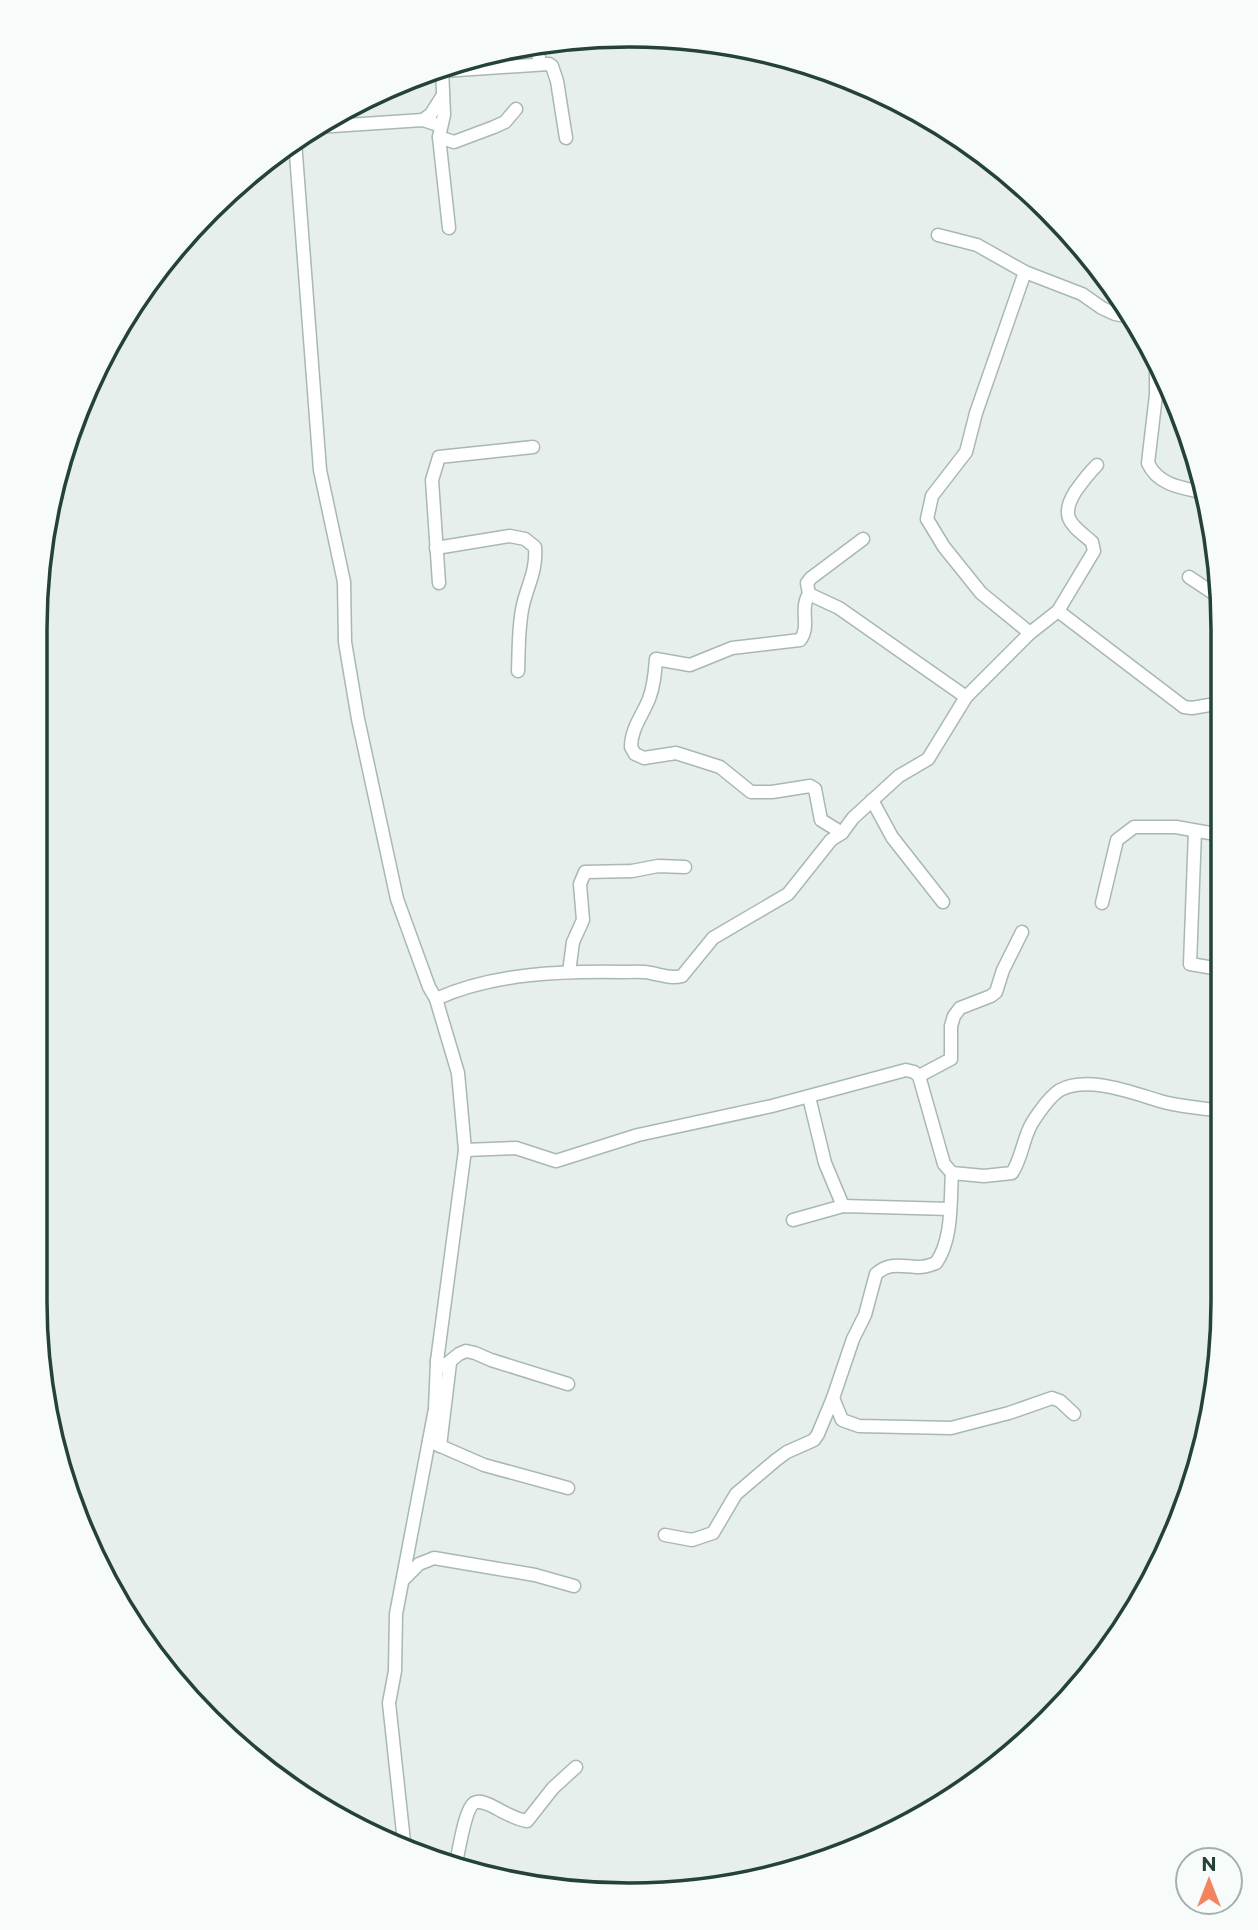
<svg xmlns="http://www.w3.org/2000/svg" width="1258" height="1930" viewBox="0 0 1258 1930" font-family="Montserrat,sans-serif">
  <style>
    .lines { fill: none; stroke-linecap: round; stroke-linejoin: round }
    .minor-casing { stroke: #a8b8b2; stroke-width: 15 }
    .minor { stroke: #fff; stroke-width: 12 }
    .rim { fill: none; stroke: #24423a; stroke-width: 3.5 }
  </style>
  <rect width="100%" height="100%" fill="#e6efeb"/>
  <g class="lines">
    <defs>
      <g id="minor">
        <polyline points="535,45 541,64"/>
        <polyline points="442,68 444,115 439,137 449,228"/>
        <polyline points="443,71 549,64 552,66 557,81 566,138"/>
        <polyline points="423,120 431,114 443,95"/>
        <polyline points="317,127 423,120 441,126"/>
        <polyline points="439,137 454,142 494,127 505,122 516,109"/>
        <polyline points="295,141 320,470 344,582 345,642 358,719 397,899 429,987 436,999 458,1073 465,1150 437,1361 435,1409 396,1614 395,1671 389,1703 405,1851"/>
        <polyline points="938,235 977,245 1025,272 1082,294 1102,308 1115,314 1131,317"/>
        <polyline points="1025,272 976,413 966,452 932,496 927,519 944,547 981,593 1030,633"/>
        <path d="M1156,357V395L1148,463C1158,486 1184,488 1206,493"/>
        <polyline points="863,539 811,578 807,583 809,594 839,608 966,697"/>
        <path d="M436,548L510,536L525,539L535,547C537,570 528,584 523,605C518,627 519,649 518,671"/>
        <polyline points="1189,577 1222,599"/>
        <polyline points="439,583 432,480 439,457 533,447"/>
        <path d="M809,594C799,609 811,627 800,640L732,648L690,665L656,659C655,673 654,686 649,699C642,716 631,729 631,747L635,754L644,758L676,753L720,767L751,792H772L810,786L815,789L821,820L842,833"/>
        <polyline points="1058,611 1184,707 1192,708 1221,703"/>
        <polyline points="872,800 892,837 943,902"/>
        <polyline points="1195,831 1190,964 1220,969"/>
        <polyline points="1102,903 1117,840 1134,827 1176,827 1221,835"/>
        <polyline points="569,972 573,942 583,920 580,884 585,872 632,871 658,866 685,867"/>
        <path d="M436,999C493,973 561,971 623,972C632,972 642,971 651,973C662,975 671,979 682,976L713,938L788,894L831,840L842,833L853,818L899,776L928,759L966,697L1030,633L1058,611L1094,551L1092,542C1072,525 1059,518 1075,492C1082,482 1088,474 1097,465"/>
        <polyline points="919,1076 951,1059 951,1026 954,1016 960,1008 991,996 996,992 1003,970 1022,932"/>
        <polyline points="809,1097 825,1163 843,1206"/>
        <path d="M465,1150L516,1148L556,1161L638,1135L772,1106L906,1070L914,1072L919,1076L944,1164L952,1173L984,1176L1012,1173C1022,1158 1023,1138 1032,1123C1039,1112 1049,1097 1060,1090C1088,1075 1133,1093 1160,1101C1179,1107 1200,1107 1219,1111"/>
        <polyline points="793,1220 843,1206 950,1209"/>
        <polyline points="437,1361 444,1366 459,1354 466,1351 475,1353 491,1360 568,1384"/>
        <polyline points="833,1398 842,1420 859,1426 951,1428 1009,1413 1052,1398 1060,1401 1074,1414"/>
        <polyline points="429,1441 484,1465 568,1488"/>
        <polyline points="440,1446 450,1363"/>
        <path d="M665,1535L692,1540L713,1533L736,1494L776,1460L787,1452L814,1440L818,1434L833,1398L853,1339L865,1315L876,1274C890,1261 903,1267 919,1267C925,1267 931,1265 936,1263C953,1239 950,1202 952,1173"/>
        <polyline points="403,1580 419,1564 434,1558 535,1575 574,1586"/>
        <path d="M456,1863C459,1850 465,1809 474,1803C480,1800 485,1803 490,1805C502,1811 514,1819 527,1821L553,1788L576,1767"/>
      </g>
    </defs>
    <use href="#minor" class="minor-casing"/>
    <use href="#minor" class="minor"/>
  </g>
  <path d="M0 0H1258V1930H0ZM629 47H629A582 582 0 0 1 1211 629V1301A582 582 0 0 1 629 1883H629A582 582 0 0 1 47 1301V629A582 582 0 0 1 629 47Z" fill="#f7fbf9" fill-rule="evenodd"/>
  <path class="rim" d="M629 47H629A582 582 0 0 1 1211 629V1301A582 582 0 0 1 629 1883H629A582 582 0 0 1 47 1301V629A582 582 0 0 1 629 47Z"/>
  <g transform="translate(1209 1881)"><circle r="33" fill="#f7fbf9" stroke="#a3b1ad" stroke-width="2"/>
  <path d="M0-5L12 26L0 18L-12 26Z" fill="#f4845f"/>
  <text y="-10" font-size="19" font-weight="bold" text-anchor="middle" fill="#24423a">N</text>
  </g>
</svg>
